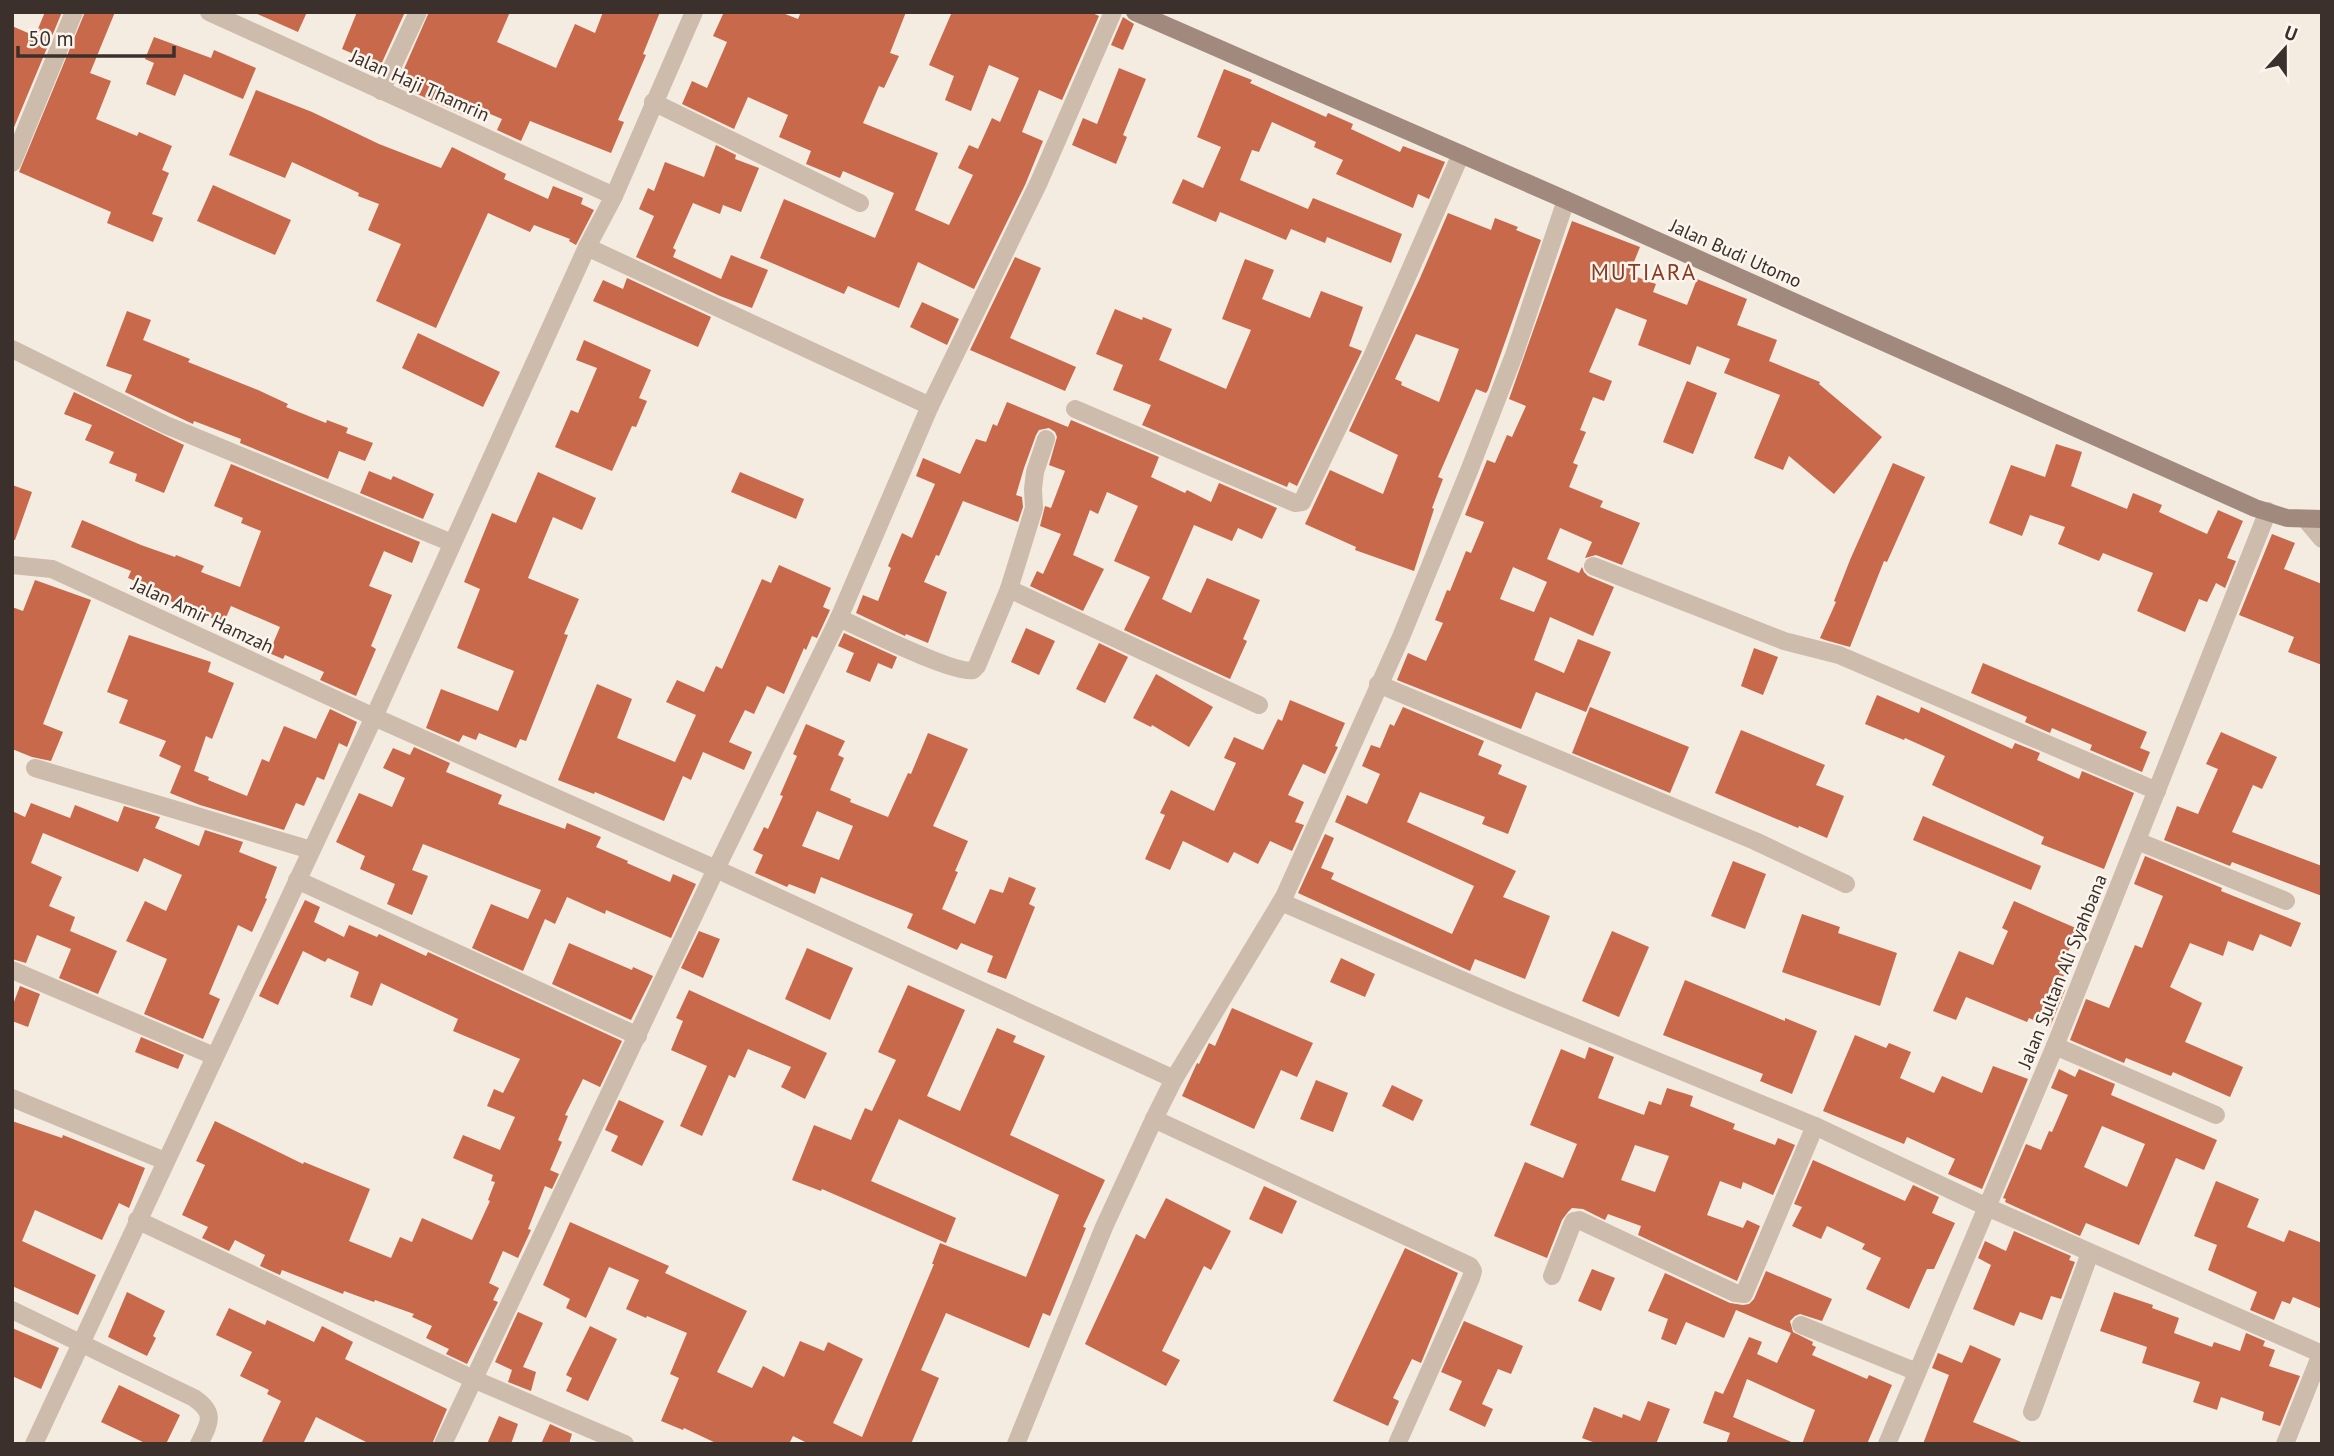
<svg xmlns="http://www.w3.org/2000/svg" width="2334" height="1456" viewBox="0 0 2334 1456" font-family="'PT Sans',sans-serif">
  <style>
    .building { fill: #c8694b; fill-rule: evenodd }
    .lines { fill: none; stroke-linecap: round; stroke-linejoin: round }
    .street { stroke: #cdbbac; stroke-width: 18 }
    .secondary { stroke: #a18a7d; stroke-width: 18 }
    .labels { text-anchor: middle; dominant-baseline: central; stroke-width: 5; stroke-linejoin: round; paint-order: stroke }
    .street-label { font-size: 19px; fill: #3b302b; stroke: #fbf5ee }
    .quarter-label { font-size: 23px; letter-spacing: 2px; fill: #8c3b22; stroke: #fbf5ee }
  </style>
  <rect width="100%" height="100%" fill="#f4ebe1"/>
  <g class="building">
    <polygon points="45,12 62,12 12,132 12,26 35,36"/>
    <polygon points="85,12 115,12 90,73 111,81 96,119 137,136 139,132 172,146 162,170 169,173 152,214 163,218 153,242 107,223 111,212 19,172"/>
    <polygon points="253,12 307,12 298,32"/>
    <polygon points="357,12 405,12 379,69 369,64 370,61 342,49"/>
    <polygon points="429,12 510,12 497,42 556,68 575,24 595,33 603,12 660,12 643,54 646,55 618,120 624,122 611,153 530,121 521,141 497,130 502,119 469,105 464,115 397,85"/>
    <polygon points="724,12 780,12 798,19 801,12 906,12 890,53 899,56 884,88 879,86 863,123 938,153 915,210 949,225 973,175 958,168 969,145 978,149 992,118 1000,122 1019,78 989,65 971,111 945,100 954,76 929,65 952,12 1090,12 1099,16 1062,100 1039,90 1022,132 1043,141 1025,185 974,289 918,262 899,308 848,286 844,294 760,258 784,199 875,238 894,193 843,171 840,178 806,164 811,151 779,137 788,115 748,97 734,129 682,104 692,81 707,88 727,42 713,36"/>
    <polygon points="1123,17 1134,24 1123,50 1111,45"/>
    <polygon points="154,37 211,58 214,50 256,68 243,99 184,74 175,96 146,84 154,63 145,59"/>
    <polygon points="1119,68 1146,79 1123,135 1127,137 1116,164 1072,145 1083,118 1097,124"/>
    <polygon points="1224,69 1252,80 1250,83 1326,117 1328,113 1353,124 1351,129 1400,152 1403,146 1445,162 1429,199 1418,194 1413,208 1336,174 1343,160 1314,147 1316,142 1272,122 1259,152 1252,150 1240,180 1308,209 1313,198 1402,234 1391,263 1327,237 1325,243 1291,229 1286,240 1220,212 1216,222 1172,203 1183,179 1203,188 1221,147 1197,137"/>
    <polygon points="256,90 312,112 379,144 441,168 452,147 506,174 504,179 548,199 553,186 583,198 581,204 594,210 576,245 569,241 570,239 534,225 530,232 488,213 436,328 376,301 401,244 368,230 379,204 358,196 359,193 292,162 285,178 229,155"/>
    <polygon points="716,145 736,155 735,159 759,168 741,212 723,205 720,214 693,203 673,248 676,250 673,257 721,279 731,255 768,270 752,308 720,296 636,257 654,216 639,209 648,188 654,191 665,162 704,177"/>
    <polygon points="213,185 291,220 275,255 197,221"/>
    <path d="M1448,213L1491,230L1495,218L1518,227L1516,230L1541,240L1488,390L1486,393L1476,389L1438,477L1443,479L1432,508L1434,509L1414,571L1355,550L1356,547L1305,524L1330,470L1383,494L1398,455L1349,431L1420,278ZM1416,334L1459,349L1439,402L1401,385L1402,382L1395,379Z"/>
    <path d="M1572,221L1640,247L1629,274L1656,284L1653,292L1687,305L1697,279L1747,299L1737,325L1777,340L1769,361L1820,382L1819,384L1882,437L1834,494L1789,456L1783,470L1754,458L1780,395L1724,373L1730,359L1697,346L1690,365L1638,345L1647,320L1616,308L1589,372L1612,381L1604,401L1593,397L1580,430L1586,432L1573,463L1578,465L1569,487L1603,501L1600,507L1640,523L1622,565L1596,555L1585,558L1592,542L1560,528L1547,559L1579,573L1582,567L1584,572L1588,576L1614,587L1593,636L1550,617L1534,660L1564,673L1578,639L1611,652L1586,712L1536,692L1521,729L1397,680L1408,653L1426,661L1443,623L1435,620L1447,590L1450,591L1466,551L1471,553L1484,522L1465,515L1487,460L1495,463L1507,435L1512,437L1526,406L1509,399ZM1513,567L1547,582L1534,612L1500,599Z"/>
    <polygon points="1015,257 1041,268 1010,338 1076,367 1065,391 970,350"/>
    <polygon points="1245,259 1274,270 1262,299 1310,318 1321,291 1363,307 1349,346 1362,351 1297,486 1289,482 1287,487 1142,425 1151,405 1113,390 1123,365 1096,354 1115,309 1142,320 1143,317 1172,329 1159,360 1226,389 1251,330 1222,319"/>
    <polygon points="627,278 711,317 698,347 593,301 603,280 623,289"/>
    <polygon points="922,302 959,319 947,345 910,327"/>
    <polygon points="127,311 151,320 143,340 190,359 188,362 258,390 288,404 286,407 326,423 327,420 348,428 346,433 373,443 365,461 339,451 328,479 240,443 241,439 194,421 193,424 125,392 132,375 106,366"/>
    <polygon points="418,333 500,372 483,407 402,368"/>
    <polygon points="584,340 651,370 639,398 647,401 636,427 632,426 612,471 555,447 571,410 578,413 597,368 576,360"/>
    <polygon points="1687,381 1717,393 1693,454 1663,442"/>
    <polygon points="74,392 184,445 164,493 135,481 137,474 109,463 114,452 85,440 92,425 64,414"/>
    <polygon points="1007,402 1068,427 1071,420 1159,457 1151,477 1185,493 1187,490 1211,502 1219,483 1277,508 1262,539 1238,528 1232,541 1194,525 1162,599 1191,613 1207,578 1260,600 1243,639 1247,641 1230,679 1124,630 1150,577 1114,561 1138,506 1107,492 1098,514 1090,510 1073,555 1104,569 1083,611 1030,586 1037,571 1043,574 1061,534 1040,526 1045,506 1051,508 1065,471 1049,465 1057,437 1055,432 1049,428 1039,430 1036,435 1024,468 1016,495 1022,497 1023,507 1018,522 963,501 939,556 936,555 924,582 947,592 928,643 906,634 905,636 856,613 863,595 878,601 891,568 888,566 902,533 912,538 935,484 916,476 923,458 960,474 976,439 986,442 993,424 997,426"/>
    <polygon points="2056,444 2082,452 2071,486 2127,509 2133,493 2162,505 2159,512 2207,534 2218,510 2243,521 2227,558 2236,561 2225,588 2216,583 2207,602 2199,599 2185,632 2137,611 2153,573 2103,553 2099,561 2058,544 2065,527 2030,515 2022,536 1989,523 2011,465 2045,477"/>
    <polygon points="1893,463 1925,477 1887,562 1884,561 1850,647 1825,640 1820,638 1836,602 1834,601 1850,560"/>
    <polygon points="231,464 420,542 412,563 384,551 369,586 392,595 371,646 376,649 356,696 320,680 324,672 285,655 283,659 269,653 280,627 231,606 224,622 206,616 205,619 188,612 190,609 160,597 162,592 128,578 131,571 71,547 82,520 141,545 175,557 176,555 204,566 201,572 240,587 261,531 241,523 243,518 214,506"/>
    <polygon points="369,471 391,480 393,476 434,494 423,519 360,493"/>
    <polygon points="538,472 596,498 582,530 553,517 528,578 579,599 564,634 568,635 526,741 520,739 516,748 479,733 476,740 463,735 459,742 426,728 441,689 498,711 514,671 457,648 480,589 464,582 492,513 516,523"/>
    <polygon points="740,472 804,499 796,519 731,492"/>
    <polygon points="12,485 32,492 15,540 12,540"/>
    <polygon points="2272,534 2295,543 2284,569 2322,584 2322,665 2288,652 2294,637 2239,615"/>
    <polygon points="779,565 831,588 823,607 830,610 817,638 812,636 806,650 804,648 784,694 767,686 754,714 745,710 729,742 752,752 744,770 703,752 691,780 683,776 664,821 595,792 594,794 558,780 597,684 632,699 617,738 675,762 696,715 666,702 677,680 704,692 716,666 722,669 762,579 771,583"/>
    <polygon points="35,580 91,600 43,724 63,732 51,761 32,757 12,749 12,607 23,611"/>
    <polygon points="1026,628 1055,641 1039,675 1011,662"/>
    <polygon points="844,633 897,657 892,669 878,663 870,682 846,672 854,653 838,646"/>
    <polygon points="129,635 211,662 208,672 234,683 212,739 206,736 194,771 209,777 208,780 247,796 262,759 269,762 284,726 316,739 330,709 357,722 347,747 339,743 324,780 317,777 304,806 296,803 284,830 200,805 170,793 181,766 159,756 166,741 119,723 128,700 107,692"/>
    <polygon points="1099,643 1128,657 1105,703 1076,689"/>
    <polygon points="1754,648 1778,657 1763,695 1741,686"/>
    <polygon points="1983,663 2147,732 2140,748 2150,752 2142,772 2090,750 2092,745 2052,728 2050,733 2025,722 2027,717 1971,693"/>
    <polygon points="1156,674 1213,707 1189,747 1152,725 1151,727 1133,718"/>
    <polygon points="1877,695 1919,713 1921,707 2012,749 2015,743 2040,753 2037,760 2079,779 2082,771 2134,793 2104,869 2041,844 2044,837 1932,785 1945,756 1905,738 1904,740 1865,724"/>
    <polygon points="1290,700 1345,723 1335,746 1338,747 1325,774 1303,764 1288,795 1304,802 1295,822 1304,825 1292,851 1270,841 1258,864 1234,852 1228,863 1183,841 1170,870 1145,859 1165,815 1160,813 1171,790 1214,811 1236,763 1224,758 1234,737 1263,750 1278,719 1282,721"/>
    <polygon points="1403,707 1484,741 1478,755 1502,765 1498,774 1527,786 1508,834 1482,824 1485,817 1420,792 1407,822 1516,871 1503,897 1550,916 1525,979 1475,959 1470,971 1298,893 1325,834 1334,838 1321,868 1334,873 1331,879 1452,934 1474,886 1335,822 1347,795 1367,804 1380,774 1362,766 1371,745 1380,748 1390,724 1394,726"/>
    <polygon points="1590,707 1689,747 1670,793 1572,753"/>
    <path d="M806,724L845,741L838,755L844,758L830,790L851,799L850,802L888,817L908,773L911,774L928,733L968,749L933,826L968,841L955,871L958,872L942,909L975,924L990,889L1003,893L1009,877L1036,888L1029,904L1035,907L1006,979L987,972L993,956L961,943L957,950L907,928L913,914L821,877L815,894L789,884L787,887L755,873L763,855L753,850L764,827L768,829L783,796L780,795L797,756L793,754ZM817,811L853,826L839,860L802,846Z"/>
    <polygon points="1741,730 1825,765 1816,785 1844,796 1827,838 1799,826 1798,828 1715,793"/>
    <polygon points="2221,732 2277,757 2262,789 2253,785 2232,832 2322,866 2322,896 2232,862 2230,866 2164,840 2177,806 2198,814 2218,769 2206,764"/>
    <polygon points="414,747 450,763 446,772 502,795 498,804 565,829 567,823 601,837 596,847 628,861 627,863 670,882 673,874 696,884 671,938 606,910 605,914 567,897 555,924 545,919 523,971 472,948 491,904 528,919 541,890 423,844 412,870 428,876 412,915 387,904 395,884 360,869 365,856 336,842 359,793 392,807 405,778 383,768 393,748 410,755"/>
    <polygon points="31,803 70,818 75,805 118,822 124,806 160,817 155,828 199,846 205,830 243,842 239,852 277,867 265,898 267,899 252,932 238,925 209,994 220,999 203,1039 144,1014 167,959 126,941 145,901 166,911 182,875 144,858 138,872 43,833 31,863 62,877 49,906 75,917 70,931 117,951 98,994 59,978 71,949 37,935 26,963 12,959 12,811 25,817"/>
    <polygon points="1923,816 2041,866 2031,890 1913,840"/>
    <polygon points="2145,856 2222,888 2221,891 2301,923 2291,947 2260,934 2253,951 2228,941 2223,956 2190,943 2170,987 2202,1003 2185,1042 2243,1067 2230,1097 2173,1072 2171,1076 2126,1058 2124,1063 2070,1040 2086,999 2109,1008 2135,945 2142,948 2163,896 2134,884"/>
    <polygon points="1733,861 1766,874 1745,929 1711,916"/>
    <polygon points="305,900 320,907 314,922 344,937 349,925 377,937 379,934 426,956 428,952 622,1041 600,1087 583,1079 565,1115 568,1116 558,1140 562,1142 550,1170 559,1174 552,1189 545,1186 528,1229 531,1230 518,1258 503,1251 489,1283 499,1288 493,1300 498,1302 467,1364 446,1354 449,1349 426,1338 432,1326 412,1317 414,1314 375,1300 374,1302 344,1291 343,1294 282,1270 280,1275 260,1266 265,1255 235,1240 229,1251 202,1238 208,1227 182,1215 205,1165 196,1161 215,1121 303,1164 304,1162 370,1189 349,1241 391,1258 400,1237 412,1242 422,1218 472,1240 490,1201 488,1200 495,1182 491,1181 493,1175 453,1158 463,1135 500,1150 515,1117 487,1106 494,1089 503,1093 520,1059 453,1031 458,1019 381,983 372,1006 350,997 359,972 328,958 325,962 303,951 278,1005 259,996"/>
    <polygon points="2014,901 2078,929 2059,973 2064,975 2059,987 2065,990 2050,1027 2029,1018 2027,1022 1966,997 1956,1020 1933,1011 1959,951 1993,965 2008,931 2002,928"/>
    <polygon points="1802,914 1840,927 1838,933 1897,953 1880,1006 1782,972"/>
    <polygon points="699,931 720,939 703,978 681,968"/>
    <polygon points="1612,931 1649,947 1619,1017 1582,1001"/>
    <polygon points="569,943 632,970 633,967 653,976 631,1020 552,984"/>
    <polygon points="807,948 853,968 830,1020 785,999"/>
    <polygon points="1341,958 1375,974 1365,997 1330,982"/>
    <polygon points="1685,980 1785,1021 1785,1018 1817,1031 1792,1094 1760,1081 1763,1074 1663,1035"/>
    <polygon points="908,985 965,1010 927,1096 960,1111 997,1028 1016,1036 1013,1042 1045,1056 1010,1135 1105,1180 1083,1227 1086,1228 1050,1316 1043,1313 1029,1348 946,1313 921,1370 939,1378 911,1444 809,1444 793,1436 789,1444 718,1444 684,1428 683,1430 661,1421 679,1378 670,1374 687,1333 647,1316 646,1318 626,1309 639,1280 609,1267 586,1318 566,1308 570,1299 543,1285 570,1222 669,1266 665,1273 747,1311 717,1372 752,1388 763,1366 784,1377 800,1341 824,1351 828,1342 863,1359 833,1423 862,1437 934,1264 932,1264 940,1243 1026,1277 1059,1195 899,1119 871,1181 956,1218 946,1243 822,1189 821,1191 792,1180 814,1125 851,1140 865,1108 872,1111 896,1060 878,1052"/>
    <polygon points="20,986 40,994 28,1027 12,1021 12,1007"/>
    <polygon points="689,990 827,1053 805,1099 781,1087 791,1067 748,1049 735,1078 729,1075 702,1136 680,1126 707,1066 671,1050 683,1021 676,1018"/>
    <polygon points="1232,1008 1313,1043 1297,1077 1281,1070 1254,1129 1182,1096 1197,1063 1199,1064 1209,1043 1215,1046"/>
    <polygon points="1855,1035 1886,1048 1889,1043 1911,1052 1900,1078 1934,1093 1942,1076 1982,1093 1993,1066 2028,1079 1982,1189 1948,1174 1955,1159 1907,1137 1904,1144 1823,1111"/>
    <polygon points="141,1037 184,1055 178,1069 135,1052"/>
    <path d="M1589,1047L1614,1057L1598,1098L1644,1115L1649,1101L1661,1105L1667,1088L1693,1096L1690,1106L1735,1124L1733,1129L1775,1145L1778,1138L1795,1145L1773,1195L1743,1182L1741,1189L1720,1181L1707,1215L1743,1228L1747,1220L1760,1226L1737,1281L1638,1235L1641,1226L1608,1214L1605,1220L1583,1209L1572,1208L1568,1212L1562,1220L1547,1258L1494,1236L1525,1162L1563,1178L1577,1144L1530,1125L1561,1049L1585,1059ZM1635,1145L1669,1156L1655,1192L1621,1180Z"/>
    <path d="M2059,1069L2075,1077L2079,1069L2115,1084L2111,1095L2217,1140L2204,1170L2176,1158L2139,1245L2086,1223L2080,1236L2005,1202L2006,1199L2003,1198L2026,1144L2041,1150L2049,1131L2052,1132L2068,1095L2051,1088ZM2102,1126L2145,1144L2127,1187L2084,1167Z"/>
    <polygon points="1316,1080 1348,1093 1333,1132 1300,1119"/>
    <polygon points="1392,1085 1423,1100 1413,1121 1382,1106"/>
    <polygon points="619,1100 664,1121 642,1166 611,1151 618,1136 605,1130"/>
    <polygon points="12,1121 62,1138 63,1135 145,1168 129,1208 119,1203 102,1240 35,1210 22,1241 96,1275 78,1315 12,1286"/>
    <polygon points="1813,1160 1905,1201 1913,1185 1939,1197 1932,1213 1955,1223 1934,1269 1927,1269 1909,1309 1866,1289 1881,1258 1862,1249 1865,1244 1827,1226 1821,1239 1792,1226 1802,1207 1794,1204"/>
    <polygon points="2216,1181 2259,1199 2247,1227 2284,1242 2289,1230 2322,1243 2322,1309 2293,1297 2290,1304 2282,1301 2274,1320 2250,1310 2257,1292 2208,1270 2217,1245 2194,1236"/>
    <polygon points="1264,1186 1297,1201 1282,1234 1249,1219"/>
    <polygon points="1166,1198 1231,1231 1211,1270 1204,1266 1162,1351 1180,1360 1166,1386 1085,1344 1136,1234 1145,1239"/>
    <polygon points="2014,1231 2071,1256 2069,1260 2075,1262 2061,1299 2051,1296 2042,1320 2020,1312 2014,1326 1973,1309 1991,1265 1978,1258 1985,1241 2006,1251"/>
    <polygon points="1405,1248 1458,1273 1421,1363 1412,1359 1393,1398 1399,1401 1388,1426 1333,1401"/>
    <polygon points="1592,1269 1615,1278 1601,1311 1578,1301"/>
    <polygon points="1766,1271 1832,1299 1822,1321 1800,1314 1795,1316 1790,1321 1793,1332 1813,1342 1812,1345 1816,1347 1812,1355 1867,1379 1869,1375 1892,1385 1867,1444 1802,1444 1815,1410 1747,1379 1733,1417 1796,1444 1726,1444 1730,1433 1703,1423 1715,1391 1723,1394 1749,1337 1762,1342 1757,1354 1777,1363 1791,1333 1736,1310 1724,1338 1686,1322 1676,1345 1661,1339 1668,1319 1648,1311 1665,1273 1730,1303 1743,1305 1749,1304 1754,1299"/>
    <polygon points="127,1292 165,1311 153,1336 156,1338 147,1356 108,1337"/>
    <polygon points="2114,1292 2153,1305 2152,1308 2179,1318 2174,1333 2212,1347 2214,1342 2240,1351 2246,1333 2265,1341 2263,1346 2275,1350 2269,1366 2300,1376 2280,1426 2262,1420 2264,1412 2221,1397 2217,1410 2193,1402 2200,1382 2142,1363 2147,1347 2100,1331"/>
    <polygon points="229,1308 265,1325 267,1320 314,1342 322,1326 353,1342 345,1359 447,1409 432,1444 370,1444 316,1417 303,1444 261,1444 281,1401 267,1394 269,1390 240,1376 252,1352 216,1335"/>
    <polygon points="518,1312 543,1323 523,1367 536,1372 531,1391 508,1382 512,1370 495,1362"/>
    <polygon points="1464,1321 1523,1346 1511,1374 1498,1369 1482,1404 1493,1409 1485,1427 1449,1410 1462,1381 1441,1372"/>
    <polygon points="590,1326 617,1339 588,1401 566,1391 572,1378 566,1375"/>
    <polygon points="12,1328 59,1348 41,1389 12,1376"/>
    <polygon points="1970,1345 2001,1359 1973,1422 2026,1444 1923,1444 1949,1375 1932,1368 1938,1353 1962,1363"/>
    <polygon points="119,1385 180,1415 166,1444 147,1444 101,1422"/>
    <polygon points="1648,1401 1670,1409 1656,1444 1598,1444 1582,1438 1594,1407 1622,1418 1623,1414 1640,1421"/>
    <polygon points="499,1416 518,1424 511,1444 487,1444"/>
    <polygon points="550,1424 572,1434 569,1444 541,1444"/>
  </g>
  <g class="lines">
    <g class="street">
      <polyline points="209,12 614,196"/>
      <polyline points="381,91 418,12"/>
      <polyline points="653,102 860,203"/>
      <polyline points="12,163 74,12"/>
      <polyline points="587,247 930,406"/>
      <polyline points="12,349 166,425 452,543"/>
      <polyline points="1075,409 1295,503 1302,502 1371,359 1461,154"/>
      <polyline points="2306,520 2322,539"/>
      <polyline points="12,565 52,569 374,717 716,869 1174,1079"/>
      <polyline points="1593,566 1784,641 1839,655 2157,791"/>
      <polyline points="1009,589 1259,705"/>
      <path d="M839,618C861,628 956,675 973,670L977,666L1009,589L1034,508L1033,489L1035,472L1046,439"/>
      <polyline points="1378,684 1755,841 1846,884"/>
      <polyline points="35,768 311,850"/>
      <polyline points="2137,841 2286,901"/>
      <polyline points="297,880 638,1036"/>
      <polyline points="1281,902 1506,999 1815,1126 1987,1207 2322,1354"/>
      <polyline points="12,970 214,1056"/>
      <polyline points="2055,1046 2216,1115"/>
      <polyline points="12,1098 165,1161"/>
      <polyline points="1154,1119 1470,1266 1473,1271 1471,1278 1397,1444"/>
      <polyline points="137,1220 473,1379 625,1444"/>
      <polyline points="1552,1276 1572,1225 1574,1221 1579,1220 1735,1293 1744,1294 1815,1126"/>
      <path d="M12,1310L194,1398C216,1413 210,1422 199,1444"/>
      <polyline points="1801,1325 1917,1372"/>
      <polyline points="2032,1412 2090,1253"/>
      <polyline points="34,1444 374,717 587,247 614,196 694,12"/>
      <polyline points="443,1444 716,869 839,618 930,406 1039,182 1113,12"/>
      <polyline points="1016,1444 1104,1227 1154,1119 1174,1079 1284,897 1401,637 1469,471 1514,355 1566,200"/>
      <polyline points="1887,1444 2055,1046 2268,511"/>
      <polyline points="2285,1444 2321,1354"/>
    </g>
    <polyline class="secondary" points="1135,12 1566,200 2255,508 2287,518 2322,519"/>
  </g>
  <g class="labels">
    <g class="street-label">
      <text transform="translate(420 85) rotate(24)">Jalan Haji Thamrin</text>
      <text transform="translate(1736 253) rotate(24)">Jalan Budi Utomo</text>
      <text transform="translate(203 615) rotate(25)">Jalan Amir Hamzah</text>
      <text transform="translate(2062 971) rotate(-68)">Jalan Sultan Ali Syahbana</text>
    </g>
    <g class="quarter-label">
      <text x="1644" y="271">MUTIARA</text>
    </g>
  </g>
  <rect width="2334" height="1456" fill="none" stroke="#3b302b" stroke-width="28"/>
  <g transform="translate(2285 49) rotate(21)" stroke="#fbf5ee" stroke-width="5" paint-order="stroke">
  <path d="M0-5L12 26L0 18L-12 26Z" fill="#3b302b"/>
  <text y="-10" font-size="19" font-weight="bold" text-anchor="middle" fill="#3b302b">U</text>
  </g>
  <path d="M18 46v10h156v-10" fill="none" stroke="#3b302b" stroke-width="3.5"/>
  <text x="28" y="46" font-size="21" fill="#3b302b" stroke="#fbf5ee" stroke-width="5" paint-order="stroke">50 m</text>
</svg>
